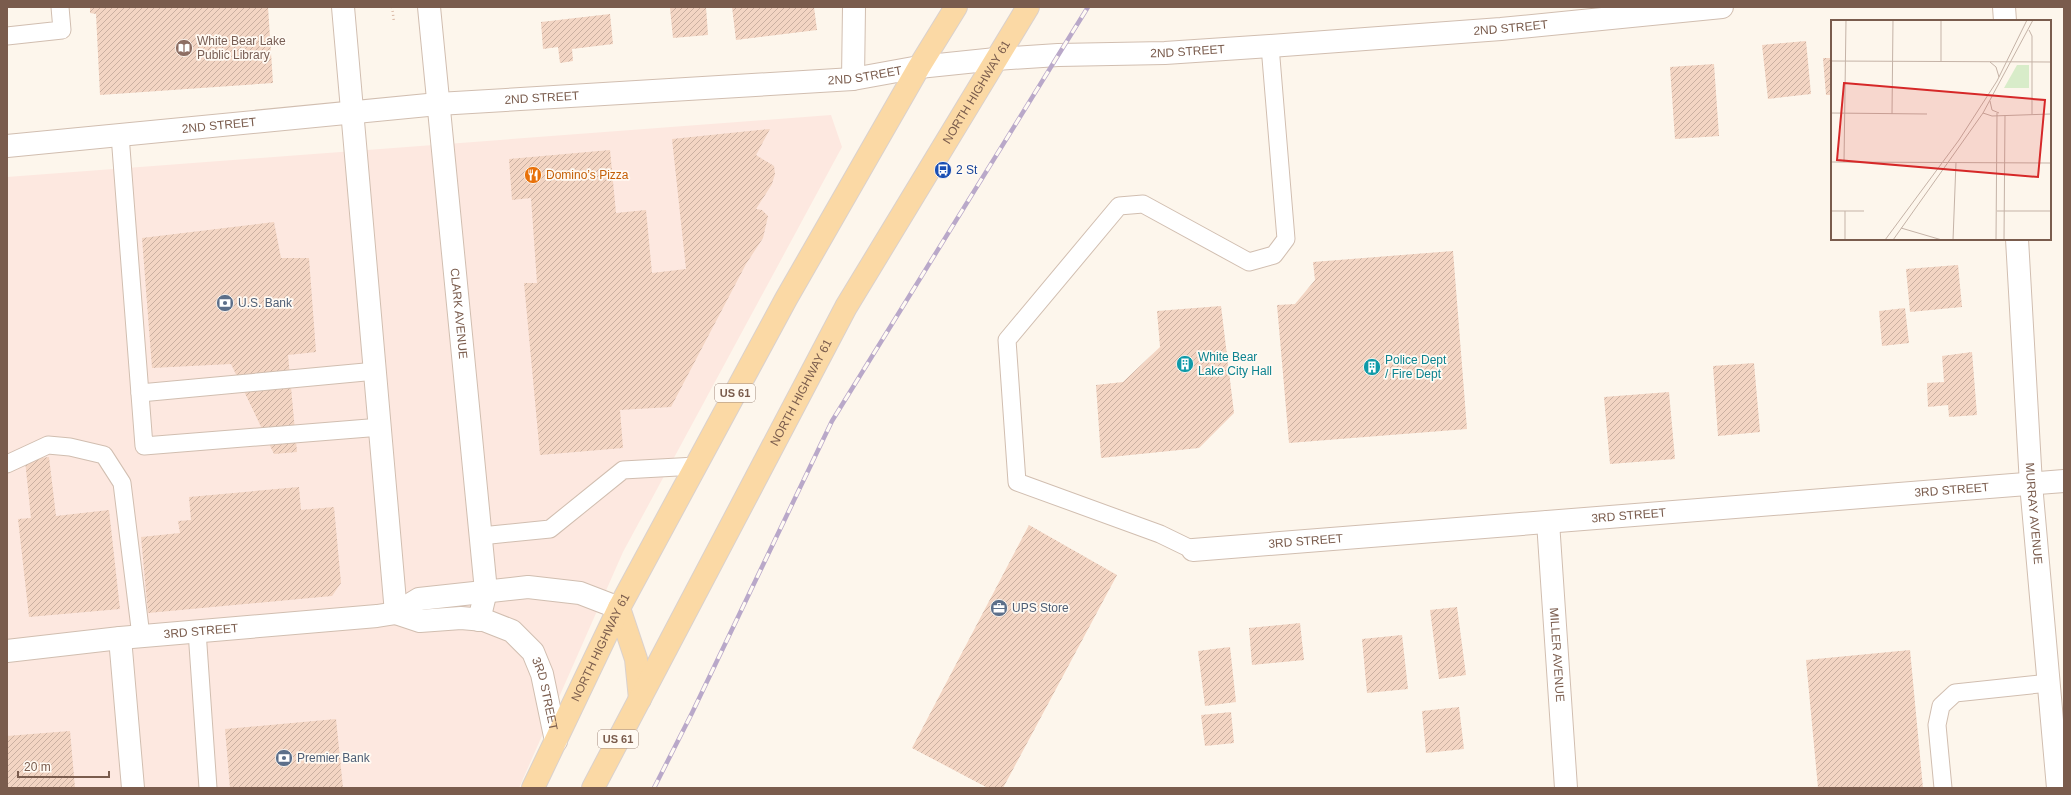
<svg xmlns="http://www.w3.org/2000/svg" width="2071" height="795" viewBox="0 0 2071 795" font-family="Arial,sans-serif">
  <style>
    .commercial { fill: #fde8e0 }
    .building { fill: url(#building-hatch) }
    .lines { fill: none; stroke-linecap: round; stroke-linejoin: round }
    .service-casing { stroke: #d1beb0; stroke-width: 19 }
    .minor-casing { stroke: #d1beb0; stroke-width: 24 }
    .primary-casing { stroke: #dad1cd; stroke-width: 24 }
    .path { stroke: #d9b8a5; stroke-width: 2.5; stroke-dasharray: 1 3; stroke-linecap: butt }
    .service { stroke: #fff; stroke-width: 17 }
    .minor { stroke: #fff; stroke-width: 22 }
    .primary { stroke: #fbd9a5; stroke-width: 22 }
    .rail-casing { stroke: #b9a8c9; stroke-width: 4.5 }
    .rail { stroke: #fffaf3; stroke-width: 3; stroke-dasharray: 9; stroke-linecap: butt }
    .labels { text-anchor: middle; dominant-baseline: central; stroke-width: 3.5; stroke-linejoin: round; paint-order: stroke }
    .shield { fill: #fffaf3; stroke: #a28b7f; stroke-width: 1 }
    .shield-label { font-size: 11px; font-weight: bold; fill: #7a5c4d }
    .street-label { font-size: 12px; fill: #7a5c4d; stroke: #fffaf3 }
    .education-label { font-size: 12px; fill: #785e54; stroke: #fffaf3; text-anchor: start }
    .transit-label { font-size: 12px; fill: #164399; stroke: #fffaf3; text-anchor: start }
    .food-label { font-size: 12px; fill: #c56008; stroke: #fffaf3; text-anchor: start }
    .service-label { font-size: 12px; fill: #4e5e75; stroke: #fffaf3; text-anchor: start }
    .culture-label { font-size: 12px; fill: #0d838f; stroke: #fffaf3; text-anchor: start }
    .inset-road { fill: none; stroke: #c5b3a7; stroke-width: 1 }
    .view { fill: #d62828; fill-opacity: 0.15; stroke: #d62828; stroke-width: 2 }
    .inset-edge { fill: none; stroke: #7a5c4d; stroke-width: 2 }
  </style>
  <defs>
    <pattern id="building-hatch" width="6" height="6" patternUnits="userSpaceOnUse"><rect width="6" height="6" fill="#f3d5c3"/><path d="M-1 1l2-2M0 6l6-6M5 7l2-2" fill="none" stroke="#cab0a1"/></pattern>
  </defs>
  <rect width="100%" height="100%" fill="#fdf6ec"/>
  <polygon class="commercial" points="831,115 842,147 623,552 519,788 7,788 7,177"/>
  <g class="building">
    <polygon points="90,7 268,7 273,83 100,95 96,14 90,13"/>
    <polygon points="684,7 706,7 708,35 673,38 670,8"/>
    <polygon points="732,7 814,7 817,30 736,40"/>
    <polygon points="610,14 613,44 572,49 573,61 560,63 558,47 543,49 541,22"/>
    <polygon points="1806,41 1811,94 1768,99 1762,45"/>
    <polygon points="1823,58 1832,58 1832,95 1826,95"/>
    <polygon points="1714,64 1719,136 1675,139 1670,67"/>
    <polygon points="770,129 756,155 774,166 775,174 772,184 756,209 762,210 768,216 763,238 746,264 671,407 620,410 623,448 540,455 524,283 537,283 531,198 512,200 509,159 610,150 616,213 646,210 652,273 686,269 672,139"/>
    <polygon points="274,222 281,258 309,258 316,352 288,355 297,452 274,454 231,364 152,368 142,238"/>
    <polygon points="1453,251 1467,429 1289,443 1277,305 1295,304 1315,280 1313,262"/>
    <polygon points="1958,265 1962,307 1910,312 1906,269"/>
    <polygon points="1221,306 1234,413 1199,448 1101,458 1096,385 1123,382 1160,347 1157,311"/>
    <polygon points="1905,308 1909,343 1882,346 1879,311"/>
    <polygon points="1972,352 1977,415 1949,417 1948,405 1928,407 1927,383 1944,382 1942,356"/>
    <polygon points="1754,363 1760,432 1718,436 1713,366"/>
    <polygon points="1669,392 1675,459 1610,464 1604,397"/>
    <polygon points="49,457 56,516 109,510 120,609 29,617 18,519 31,518 25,460"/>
    <polygon points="299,487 301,510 334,507 341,583 332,596 148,613 141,537 180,533 178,521 191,520 189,497"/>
    <polygon points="1029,525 1117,575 1003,788 988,788 912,748"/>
    <polygon points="1457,607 1466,675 1439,679 1430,610"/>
    <polygon points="1300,623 1304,660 1252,665 1249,628"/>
    <polygon points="1402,635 1408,689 1367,693 1362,639"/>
    <polygon points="1230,647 1236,702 1205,706 1198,651"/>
    <polygon points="1910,650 1923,788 1818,788 1806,660"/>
    <polygon points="1459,707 1464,749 1426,753 1422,711"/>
    <polygon points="1231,712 1234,743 1205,746 1201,715"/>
    <polygon points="336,719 343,788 230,788 225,729"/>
    <polygon points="70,731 75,788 7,788 7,736"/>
  </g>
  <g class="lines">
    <defs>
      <g id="service">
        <polyline points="7,36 62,30 60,7"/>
        <polyline points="120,135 144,446 381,427"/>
        <polyline points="140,393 376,371"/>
        <polyline points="7,464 48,445 70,447 104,455 122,483 141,636"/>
        <polyline points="481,536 550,529 623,470 696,466"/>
        <polyline points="1193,550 1160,534 1017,482 1007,340 1119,206 1143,204 1249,262 1274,255 1286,239 1270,46"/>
        <polyline points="197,631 208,788"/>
        <polyline points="1943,788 1937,725 1941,706 1955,693 2049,683"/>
      </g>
      <g id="minor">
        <polyline points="343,7 396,613"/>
        <path id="s1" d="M429,7L486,591L479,620"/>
        <polyline points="2004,7 2005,21"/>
        <polyline points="853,79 854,7"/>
        <path id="s2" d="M7,146L438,104L853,79L919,67L996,59L1058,55L1165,53L1270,46L1501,29L1722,7"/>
        <path id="s3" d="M2017,239L2031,484L2058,788"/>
        <path id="s4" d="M1548,522L1566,788"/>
        <path id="s5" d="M1193,550L2064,481"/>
        <path id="s6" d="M396,613L420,621L461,618L484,620L512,631L533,652L542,674L556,741"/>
        <polyline points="120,638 133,788"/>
        <path id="s7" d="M7,651L120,638L377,616L396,613L419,599L528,587L580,593L619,608"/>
      </g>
      <g id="primary">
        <polyline points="619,608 636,659 640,699"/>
        <path id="s8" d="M533,788L619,608L786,299L919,67L956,7"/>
        <path id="s9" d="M593,788L846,307L1028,7"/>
      </g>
    </defs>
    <use href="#service" class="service-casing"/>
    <use href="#minor" class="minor-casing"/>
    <use href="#primary" class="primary-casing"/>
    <polyline class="path" points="392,7 394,22"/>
    <use href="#service" class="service"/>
    <use href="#minor" class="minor"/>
    <use href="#primary" class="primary"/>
    <defs>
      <polyline id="rail" points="654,788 692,713 832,421 1088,7"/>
    </defs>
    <use href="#rail" class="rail-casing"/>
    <use href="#rail" class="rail"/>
  </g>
  <defs>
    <symbol id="library-disc" viewBox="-11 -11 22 22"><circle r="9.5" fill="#8d6e63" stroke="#fffaf3"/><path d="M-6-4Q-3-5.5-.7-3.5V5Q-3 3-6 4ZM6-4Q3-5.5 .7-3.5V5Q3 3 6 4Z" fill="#fff"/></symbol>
    <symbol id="bus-disc" viewBox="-11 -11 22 22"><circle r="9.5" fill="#1a4fb4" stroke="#fffaf3"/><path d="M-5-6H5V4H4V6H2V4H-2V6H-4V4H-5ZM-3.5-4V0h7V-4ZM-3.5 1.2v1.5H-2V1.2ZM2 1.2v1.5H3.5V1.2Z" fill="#fff"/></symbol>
    <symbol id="restaurant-disc" viewBox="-11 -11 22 22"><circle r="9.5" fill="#e8710a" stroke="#fffaf3"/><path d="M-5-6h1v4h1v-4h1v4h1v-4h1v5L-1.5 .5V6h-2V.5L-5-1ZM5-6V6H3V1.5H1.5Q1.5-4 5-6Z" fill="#fff"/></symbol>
    <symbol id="bank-disc" viewBox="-11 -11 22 22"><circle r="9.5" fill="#5c6f8a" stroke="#fffaf3"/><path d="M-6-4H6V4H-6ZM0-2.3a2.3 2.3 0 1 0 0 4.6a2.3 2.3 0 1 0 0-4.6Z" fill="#fff"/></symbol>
    <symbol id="building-disc" viewBox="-11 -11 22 22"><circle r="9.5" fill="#0f9aa8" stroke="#fffaf3"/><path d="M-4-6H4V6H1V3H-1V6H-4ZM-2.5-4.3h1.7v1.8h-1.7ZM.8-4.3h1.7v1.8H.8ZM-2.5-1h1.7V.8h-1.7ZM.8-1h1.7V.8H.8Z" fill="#fff"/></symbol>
    <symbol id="office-disc" viewBox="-11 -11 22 22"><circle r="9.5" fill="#5c6f8a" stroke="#fffaf3"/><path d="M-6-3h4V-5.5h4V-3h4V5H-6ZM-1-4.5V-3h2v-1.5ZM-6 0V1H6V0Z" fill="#fff"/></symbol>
  </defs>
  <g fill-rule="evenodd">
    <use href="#library-disc" x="174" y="38" width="20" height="20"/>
    <use href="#bus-disc" x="933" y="160" width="20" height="20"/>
    <use href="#restaurant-disc" x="523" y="165" width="20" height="20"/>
    <use href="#bank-disc" x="215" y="293" width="20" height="20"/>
    <use href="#building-disc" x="1175" y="354" width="20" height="20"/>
    <use href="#building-disc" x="1362" y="357" width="20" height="20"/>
    <use href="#office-disc" x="989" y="598" width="20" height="20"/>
    <use href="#bank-disc" x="274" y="748" width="20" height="20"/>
  </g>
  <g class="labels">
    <g class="shield">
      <rect x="715" y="384" width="40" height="18" rx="3"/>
      <rect x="598" y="730" width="40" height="18" rx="3"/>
    </g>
    <g class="shield-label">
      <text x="735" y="393">US 61</text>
      <text x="618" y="739">US 61</text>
    </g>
    <g class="street-label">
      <text stroke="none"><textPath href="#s2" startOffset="1509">2ND STREET</textPath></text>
      <text stroke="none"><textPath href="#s2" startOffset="1185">2ND STREET</textPath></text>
      <text stroke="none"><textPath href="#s2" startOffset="861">2ND STREET</textPath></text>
      <text stroke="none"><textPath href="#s9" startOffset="795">NORTH HIGHWAY 61</textPath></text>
      <text stroke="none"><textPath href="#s2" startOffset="537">2ND STREET</textPath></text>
      <text stroke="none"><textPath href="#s2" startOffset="213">2ND STREET</textPath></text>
      <text stroke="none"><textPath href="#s1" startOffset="308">CLARK AVENUE</textPath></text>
      <text stroke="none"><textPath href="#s9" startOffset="447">NORTH HIGHWAY 61</textPath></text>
      <text stroke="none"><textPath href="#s5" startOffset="761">3RD STREET</textPath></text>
      <text stroke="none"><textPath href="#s3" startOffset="275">MURRAY AVENUE</textPath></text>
      <text stroke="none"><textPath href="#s5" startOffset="437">3RD STREET</textPath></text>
      <text stroke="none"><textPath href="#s5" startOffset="113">3RD STREET</textPath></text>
      <text stroke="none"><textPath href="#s7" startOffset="195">3RD STREET</textPath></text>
      <text stroke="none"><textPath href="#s8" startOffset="156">NORTH HIGHWAY 61</textPath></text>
      <text stroke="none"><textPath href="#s4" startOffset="133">MILLER AVENUE</textPath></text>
      <text stroke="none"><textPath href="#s6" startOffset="193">3RD STREET</textPath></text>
    </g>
    <g class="education-label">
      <text x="197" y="41">White Bear Lake<tspan x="197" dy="14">Public Library</tspan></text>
    </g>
    <g class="transit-label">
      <text x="956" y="170">2 St</text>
    </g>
    <g class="food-label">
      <text x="546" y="175">Domino’s Pizza</text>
    </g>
    <g class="service-label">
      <text x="238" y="303">U.S. Bank</text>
      <text x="1012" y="608">UPS Store</text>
      <text x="297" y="758">Premier Bank</text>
    </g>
    <g class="culture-label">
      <text x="1198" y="357">White Bear<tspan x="1198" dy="14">Lake City Hall</tspan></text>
      <text x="1385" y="360">Police Dept<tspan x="1385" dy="14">/ Fire Dept</tspan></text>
    </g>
  </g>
  <g transform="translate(1831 20)">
    <rect width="220" height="220" fill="#fdf6ec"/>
    <path d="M186,45H198V68H173Z" fill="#d8ecc9"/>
    <path class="inset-road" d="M198,10L201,16V94M0,41L220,42M110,42V0M159,42L165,47L168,57M159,81L161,90L168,93M0,93L96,94M152,93L161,96L220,94M61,94L62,0M0,142L220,143M13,142L15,0M0,191H33M166,191H220M70,208L111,220M14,220V191M54,220L128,120L166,61L196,0M62,220L152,93L202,0M122,220L125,142M165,220L166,93M173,220L174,95"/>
    <path class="view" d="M13,63L214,80L207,157L6,140Z"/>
    <rect width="220" height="220" class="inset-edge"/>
  </g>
  <rect width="2071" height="795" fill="none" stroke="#7a5c4d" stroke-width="16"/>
  <path d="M18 771v6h91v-6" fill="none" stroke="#7a5c4d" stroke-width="2"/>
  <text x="24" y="771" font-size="12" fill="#7a5c4d" stroke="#fffaf3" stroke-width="3" paint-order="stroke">20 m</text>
</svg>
